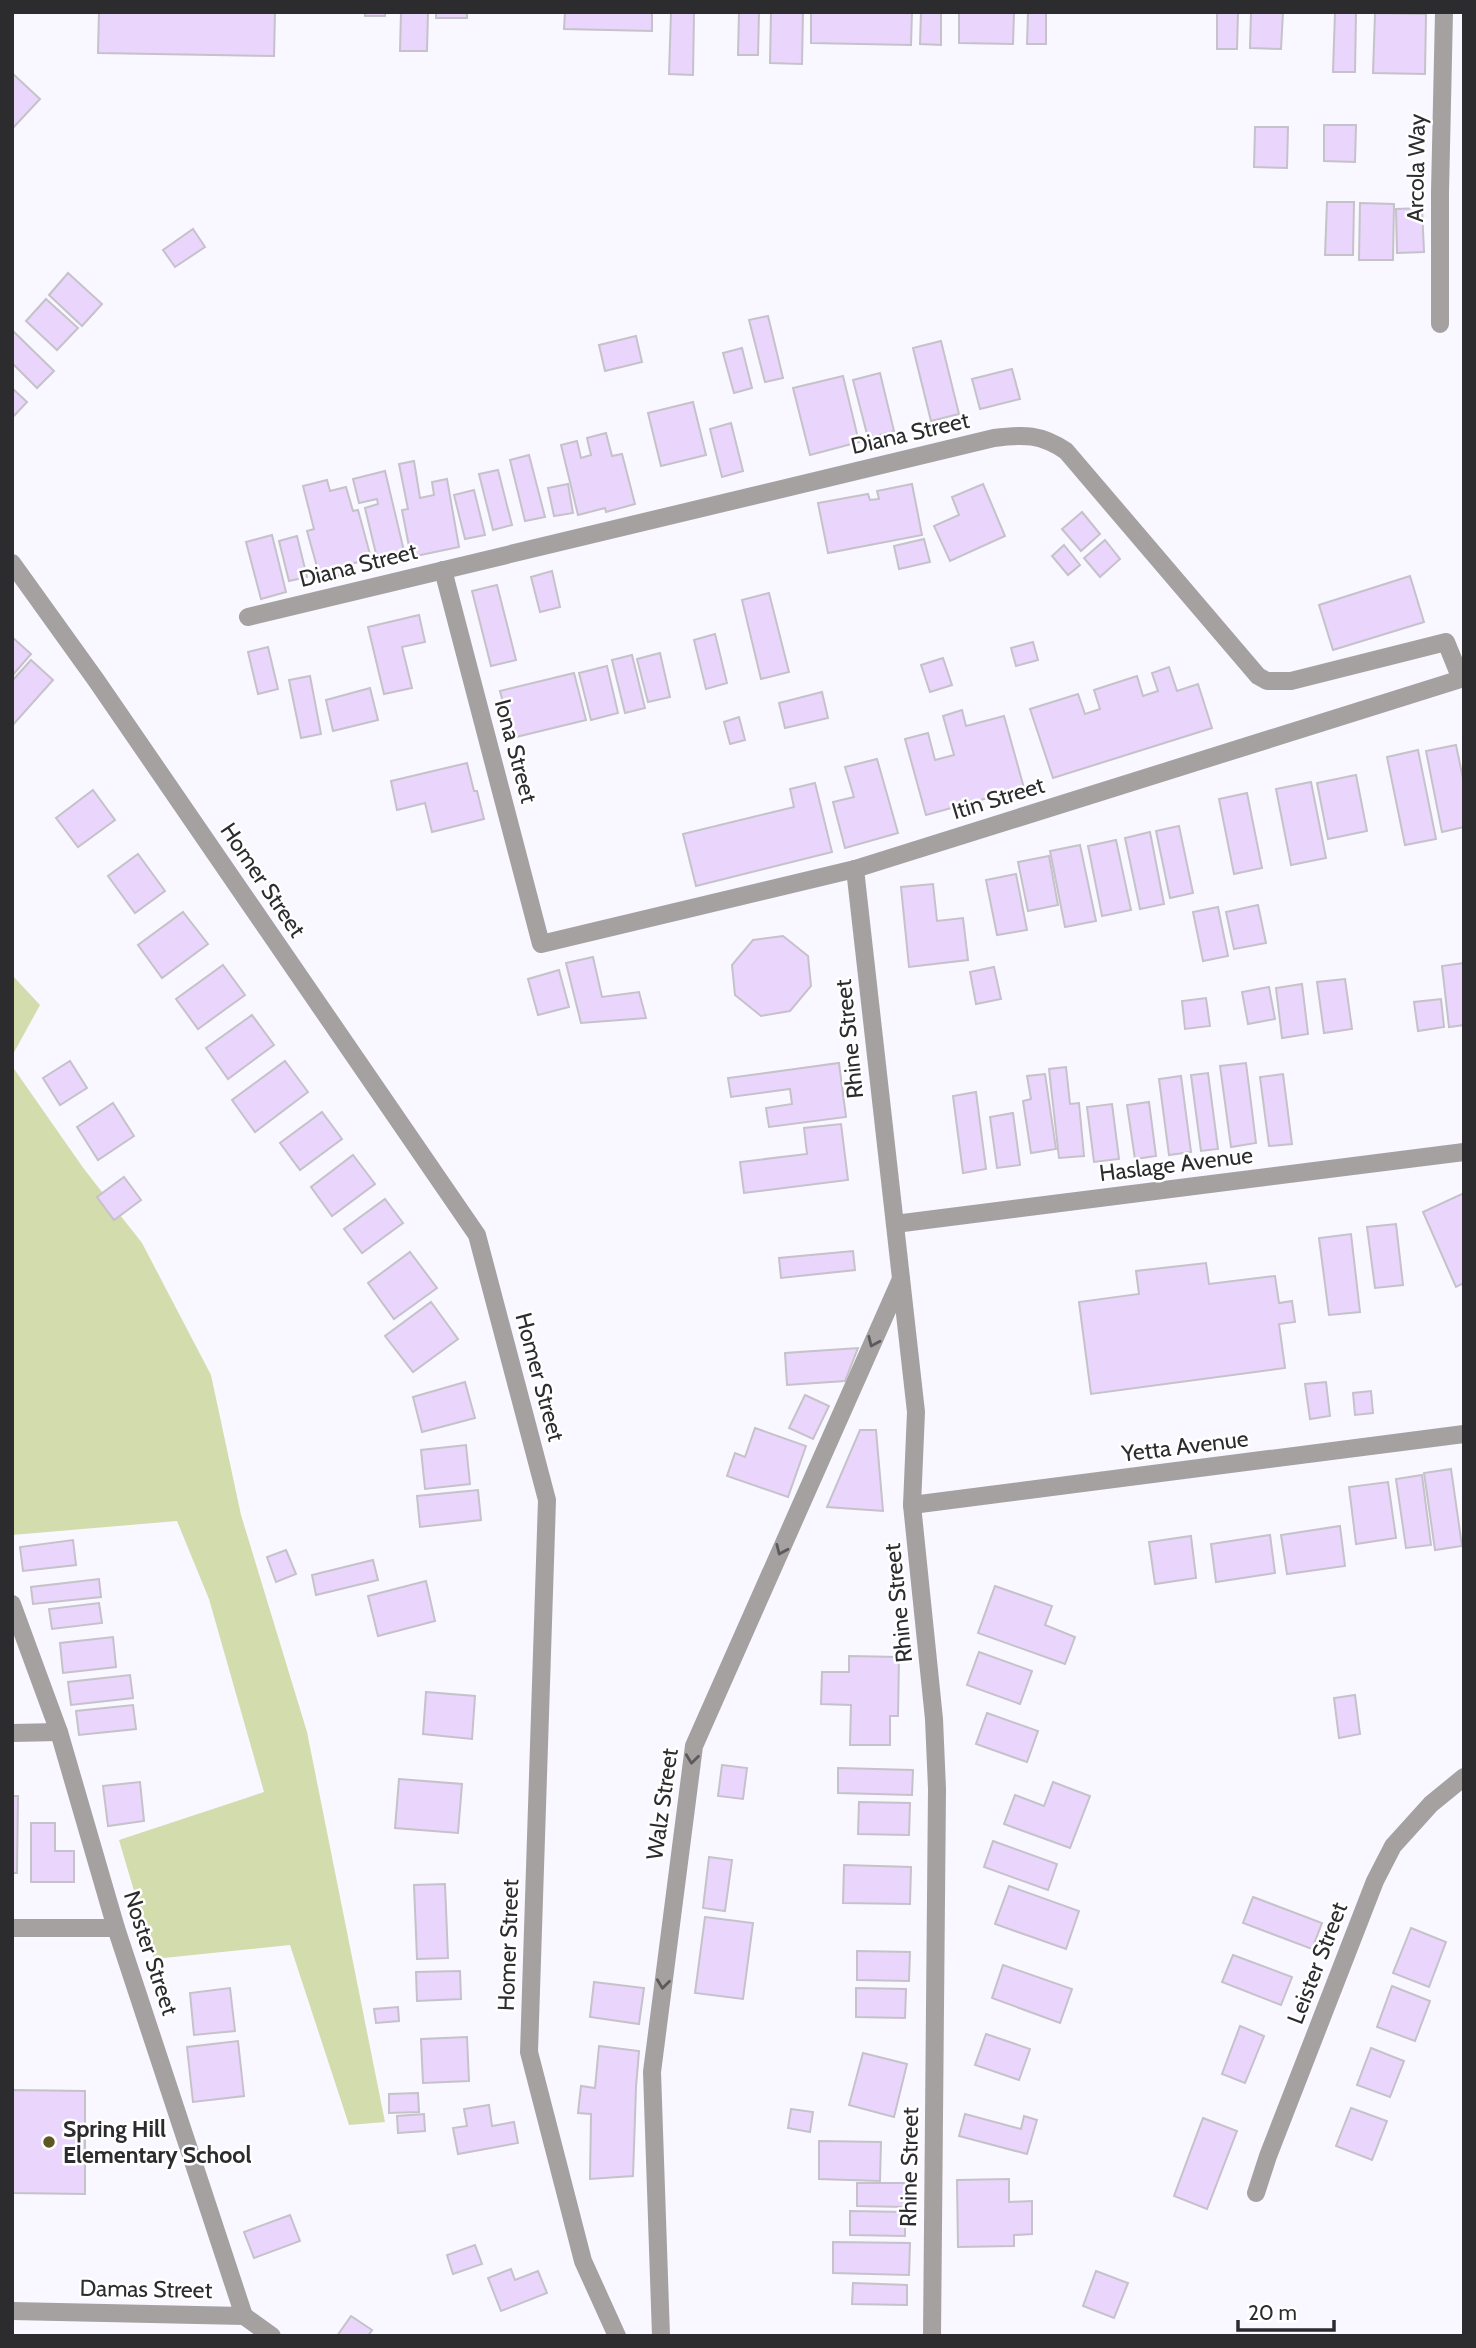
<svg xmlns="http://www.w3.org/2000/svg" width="1476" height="2348" viewBox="0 0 1476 2348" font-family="Cabin,sans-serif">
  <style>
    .green { fill: #d3dcac }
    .building { fill: #ead6fc; stroke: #c5c2c9; stroke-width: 2 }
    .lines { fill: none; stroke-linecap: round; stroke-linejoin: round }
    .minor { stroke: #a5a1a1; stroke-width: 18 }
    .oneway { stroke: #5c5a5c }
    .poi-dot { fill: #5f5723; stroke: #fff; stroke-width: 2.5 }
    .labels { text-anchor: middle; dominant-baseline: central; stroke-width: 5; stroke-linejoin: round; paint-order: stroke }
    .street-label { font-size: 23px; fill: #2c2b2e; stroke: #fff }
    .poi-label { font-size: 23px; font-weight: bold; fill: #2c2b2e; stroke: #fff; text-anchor: start }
  </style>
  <rect width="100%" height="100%" fill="#f9f7ff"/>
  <g class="green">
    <polygon points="12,975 40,1005 12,1056"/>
    <polygon points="12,1066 84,1169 142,1243 211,1375 241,1515 307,1732 385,2122 349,2125 290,1945 154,1959 119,1840 264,1792 209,1599 177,1521 12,1535"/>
  </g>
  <g class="building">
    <polygon points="99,12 275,12 274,56 98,53"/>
    <rect x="365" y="12" width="20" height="4"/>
    <polygon points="401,12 428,12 427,51 400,51"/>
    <rect x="436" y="12" width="31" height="6"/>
    <polygon points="565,12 652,12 652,31 564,29"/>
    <polygon points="671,12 694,12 693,75 669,74"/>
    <polygon points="739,12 759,12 758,55 738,55"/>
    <polygon points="771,12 803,12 802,64 770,63"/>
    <polygon points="811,12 912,12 911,45 811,43"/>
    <polygon points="921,12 941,12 941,45 920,44"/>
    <polygon points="959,12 1014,12 1013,44 959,43"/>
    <polygon points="1028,12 1046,12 1046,44 1027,44"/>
    <polygon points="1217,12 1238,12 1237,49 1217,49"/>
    <polygon points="1251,12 1283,12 1281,49 1250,48"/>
    <polygon points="1335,12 1356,12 1355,72 1333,72"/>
    <polygon points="1375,13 1426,14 1425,74 1373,73"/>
    <polygon points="12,73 40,99 12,129"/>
    <polygon points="1324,125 1356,125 1355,162 1324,161"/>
    <polygon points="1255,127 1288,127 1287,168 1254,167"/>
    <polygon points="1327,202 1354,202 1353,255 1325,255"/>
    <polygon points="1360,203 1394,204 1393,260 1359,260"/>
    <polygon points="1422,208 1424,252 1397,253 1396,209"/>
    <polygon points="193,229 205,247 175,267 163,250"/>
    <polygon points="68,273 102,304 82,326 49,295"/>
    <polygon points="46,299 78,328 57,350 26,321"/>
    <polygon points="768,316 783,378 765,382 749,320"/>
    <polygon points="12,330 54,371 37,388 12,363"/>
    <polygon points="636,336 642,362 605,371 599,345"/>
    <polygon points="941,341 959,414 931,421 913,348"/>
    <polygon points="742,348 752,388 734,393 723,353"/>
    <polygon points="1012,369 1020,399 980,409 972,379"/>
    <polygon points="880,373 894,431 868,438 853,380"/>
    <polygon points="843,376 859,442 810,455 793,388"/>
    <polygon points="12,388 27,402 12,418"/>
    <polygon points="693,402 706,455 661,466 648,413"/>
    <polygon points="731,423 743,471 722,477 710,429"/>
    <polygon points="606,433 612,456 622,454 635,504 606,512 605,508 578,515 561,445 577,441 581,458 591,455 587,438"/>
    <polygon points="529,455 545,517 525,521 510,460"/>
    <polygon points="414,461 420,498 434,495 432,482 447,479 459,547 411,557 402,510 408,509 399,464"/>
    <polygon points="498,470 512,525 493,530 479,474"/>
    <polygon points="385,471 404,551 377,558 365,508 378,504 377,499 359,503 353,479"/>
    <polygon points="327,480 330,491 346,487 353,511 358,510 371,558 345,566 347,573 321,581 307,531 314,529 303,486"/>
    <polygon points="568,484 573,513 554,516 548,488"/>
    <polygon points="912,484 922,535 828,553 818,503 868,494 870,500 879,499 877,491"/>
    <polygon points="983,484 1005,536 950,561 934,526 959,515 952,497"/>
    <polygon points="474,490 485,535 465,539 454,495"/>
    <polygon points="1082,512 1100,534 1081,551 1062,529"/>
    <polygon points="272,535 286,592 261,599 246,542"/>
    <polygon points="297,536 307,577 289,581 279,541"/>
    <polygon points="924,539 930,562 899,569 894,546"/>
    <polygon points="1105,540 1120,559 1100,577 1084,558"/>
    <polygon points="1064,545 1080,565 1068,575 1052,556"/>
    <polygon points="552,571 560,607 540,612 531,577"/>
    <polygon points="1410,576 1424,622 1333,650 1319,605"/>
    <polygon points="497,585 516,660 491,666 472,591"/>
    <polygon points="769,593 789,672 761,679 742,600"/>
    <polygon points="419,615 425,642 402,647 412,688 384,694 368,627"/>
    <polygon points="715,634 727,683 706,689 694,640"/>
    <polygon points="12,637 31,654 12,676"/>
    <polygon points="1033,642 1038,660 1016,666 1011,648"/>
    <polygon points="268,647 278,689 258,694 248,652"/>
    <polygon points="660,653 670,697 648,702 637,659"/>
    <polygon points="632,655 645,708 625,713 612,660"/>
    <polygon points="943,658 952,685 930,692 921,665"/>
    <polygon points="31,660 53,680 12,726 12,681"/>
    <polygon points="607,666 618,713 591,720 579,673"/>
    <polygon points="1169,667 1177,691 1198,684 1212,728 1053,778 1030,709 1078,694 1085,714 1100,709 1094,690 1137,676 1143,696 1158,691 1152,673"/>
    <polygon points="574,673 586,720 512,738 500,691"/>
    <polygon points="310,676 321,734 301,738 289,680"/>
    <polygon points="370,688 378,720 333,731 326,700"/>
    <polygon points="822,692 828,718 785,728 779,703"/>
    <polygon points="962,710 966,726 1004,716 1024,788 926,815 905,739 928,733 935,760 954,755 943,716"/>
    <polygon points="739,717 745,740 730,744 724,722"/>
    <polygon points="1456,745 1464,783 1464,827 1442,832 1426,751"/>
    <polygon points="1418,750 1436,839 1405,845 1387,757"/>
    <polygon points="877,759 898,833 845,848 833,802 854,797 845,767"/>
    <polygon points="467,763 474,791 477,791 484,819 432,832 425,803 397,810 391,781"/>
    <polygon points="1356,775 1367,831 1328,839 1317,783"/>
    <polygon points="1311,782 1326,858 1291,865 1276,789"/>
    <polygon points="815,783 832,852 696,886 683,834 794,807 790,789"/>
    <polygon points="93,790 115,820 78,847 56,818"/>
    <polygon points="1247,793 1262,868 1234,874 1219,799"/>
    <polygon points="1179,826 1193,893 1170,898 1156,831"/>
    <polygon points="1150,832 1164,904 1140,909 1125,838"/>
    <polygon points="1116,840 1131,910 1102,916 1088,846"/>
    <polygon points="1080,845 1096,921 1065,927 1050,851"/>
    <polygon points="138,854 165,891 135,913 108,876"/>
    <polygon points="1049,856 1058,905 1028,911 1018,862"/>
    <polygon points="1016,874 1027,930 997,935 986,880"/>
    <polygon points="933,884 937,921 963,918 968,960 909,967 901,887"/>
    <polygon points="1258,905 1266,943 1234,949 1226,912"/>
    <polygon points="1218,907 1228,956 1203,961 1193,912"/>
    <polygon points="183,912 208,944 162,978 138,945"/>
    <polygon points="783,936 808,956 811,986 790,1011 761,1016 735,995 732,965 753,940"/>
    <polygon points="593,957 602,997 639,992 646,1018 581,1023 566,963"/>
    <polygon points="1464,963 1464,1025 1449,1027 1442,966"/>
    <polygon points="223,965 245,995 198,1029 176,999"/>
    <polygon points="994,967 1001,999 976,1004 970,972"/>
    <polygon points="559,970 569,1007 538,1015 528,979"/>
    <polygon points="1345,979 1352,1029 1324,1033 1317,982"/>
    <polygon points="1302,984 1308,1034 1282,1038 1276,988"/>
    <polygon points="1269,987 1275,1019 1248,1024 1242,992"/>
    <polygon points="1206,998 1210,1026 1185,1029 1182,1001"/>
    <polygon points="1441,999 1444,1027 1418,1031 1414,1002"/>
    <polygon points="252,1015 274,1045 228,1079 206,1048"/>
    <polygon points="70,1061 87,1088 60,1105 43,1078"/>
    <polygon points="285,1061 308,1092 255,1132 232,1100"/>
    <polygon points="839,1063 846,1117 769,1127 766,1108 792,1104 790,1089 731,1097 728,1078"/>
    <polygon points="1246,1063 1256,1143 1231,1147 1220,1066"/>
    <polygon points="1066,1067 1070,1104 1079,1103 1084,1156 1059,1158 1049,1069"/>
    <polygon points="1208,1073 1218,1149 1201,1151 1191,1075"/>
    <polygon points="1045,1074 1056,1149 1031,1153 1023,1101 1031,1099 1027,1076"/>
    <polygon points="1283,1074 1292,1144 1269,1146 1260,1077"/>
    <polygon points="1181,1076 1191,1152 1169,1155 1159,1079"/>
    <polygon points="976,1092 986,1169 963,1173 953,1096"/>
    <polygon points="1149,1102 1156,1156 1135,1159 1127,1105"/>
    <polygon points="113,1103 134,1136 98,1160 77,1127"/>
    <polygon points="1112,1104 1119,1159 1094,1162 1087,1107"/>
    <polygon points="322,1112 342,1139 300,1170 280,1143"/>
    <polygon points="1013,1113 1020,1165 997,1168 990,1117"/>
    <polygon points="841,1124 848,1180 744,1193 740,1162 807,1154 804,1128"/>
    <polygon points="353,1155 375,1184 332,1216 311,1187"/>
    <polygon points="124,1177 141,1200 114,1220 97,1197"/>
    <polygon points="1464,1193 1464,1283 1456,1287 1423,1212"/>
    <polygon points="385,1199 403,1223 362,1253 344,1229"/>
    <polygon points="1396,1224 1403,1285 1375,1288 1367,1227"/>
    <polygon points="1351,1234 1360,1312 1329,1315 1319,1238"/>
    <polygon points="853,1251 855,1270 781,1278 779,1258"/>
    <polygon points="410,1252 437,1288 394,1319 368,1283"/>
    <polygon points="1206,1263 1209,1284 1275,1276 1279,1303 1292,1301 1295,1322 1279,1324 1285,1368 1091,1394 1079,1302 1139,1294 1136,1271"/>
    <polygon points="431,1302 458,1339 413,1372 385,1336"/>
    <polygon points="858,1348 845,1381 787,1385 785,1353"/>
    <polygon points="465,1382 475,1418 422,1432 413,1397"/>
    <polygon points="1326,1382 1330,1416 1310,1419 1305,1384"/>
    <polygon points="1371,1391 1373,1413 1355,1415 1353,1393"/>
    <polygon points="805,1395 829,1406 813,1439 789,1428"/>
    <polygon points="755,1428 806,1446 788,1497 727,1476 735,1453 745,1457"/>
    <polygon points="860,1430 876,1430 883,1511 827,1507"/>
    <polygon points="466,1445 470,1484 425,1489 421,1450"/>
    <polygon points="1451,1469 1462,1546 1435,1550 1424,1473"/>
    <polygon points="1422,1475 1431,1545 1406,1548 1396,1479"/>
    <polygon points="1388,1482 1396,1538 1356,1544 1349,1487"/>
    <polygon points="478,1490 481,1520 420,1527 417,1496"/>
    <polygon points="1340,1526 1345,1566 1287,1574 1281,1535"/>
    <polygon points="1270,1535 1275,1573 1216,1582 1211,1544"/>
    <polygon points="1191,1536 1196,1578 1155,1584 1149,1542"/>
    <polygon points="73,1540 76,1565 23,1571 20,1547"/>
    <polygon points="286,1550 296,1574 276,1582 267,1557"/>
    <polygon points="373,1560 378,1580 316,1595 312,1575"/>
    <polygon points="99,1579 101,1597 33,1604 31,1587"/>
    <polygon points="426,1581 435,1621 378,1636 368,1596"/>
    <polygon points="995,1586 1052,1606 1045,1625 1075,1637 1065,1664 978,1633"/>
    <polygon points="99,1603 102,1623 52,1629 49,1609"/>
    <polygon points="113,1637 116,1667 63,1673 60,1643"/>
    <polygon points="979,1652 1032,1671 1020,1704 967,1685"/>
    <polygon points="849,1656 899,1657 898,1716 890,1716 890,1745 850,1745 851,1705 821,1704 822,1672 849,1672"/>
    <polygon points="130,1675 133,1698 71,1705 68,1682"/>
    <polygon points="426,1692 475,1696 472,1739 423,1734"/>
    <polygon points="1355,1695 1360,1734 1339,1738 1334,1698"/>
    <polygon points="133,1705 136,1729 79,1735 76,1711"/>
    <polygon points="987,1713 1038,1731 1027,1762 976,1744"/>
    <polygon points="722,1765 747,1768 743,1799 718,1796"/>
    <polygon points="838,1768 913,1770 912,1795 838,1793"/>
    <polygon points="399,1779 462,1784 458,1833 395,1828"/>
    <polygon points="140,1782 144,1821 108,1826 103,1786"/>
    <polygon points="1053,1782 1090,1796 1070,1848 1004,1824 1015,1795 1044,1806"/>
    <polygon points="12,1796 18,1796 17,1873 12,1873"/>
    <polygon points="859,1802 910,1803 909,1835 858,1834"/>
    <polygon points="31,1823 55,1823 55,1851 74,1851 74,1882 31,1882"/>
    <polygon points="993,1841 1057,1864 1048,1890 984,1867"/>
    <polygon points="709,1857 732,1860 725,1911 703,1908"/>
    <polygon points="844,1865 911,1867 910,1904 843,1903"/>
    <polygon points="445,1884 448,1958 417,1959 414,1885"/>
    <polygon points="1009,1886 1079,1911 1066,1949 995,1924"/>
    <polygon points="1253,1897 1322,1923 1312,1949 1243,1923"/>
    <polygon points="705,1917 753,1923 743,1999 695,1993"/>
    <polygon points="1411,1928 1446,1942 1429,1987 1393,1973"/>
    <polygon points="857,1951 910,1952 909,1981 857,1980"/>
    <polygon points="1233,1955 1292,1977 1281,2005 1222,1982"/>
    <polygon points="1003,1965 1072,1989 1060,2023 992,1998"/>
    <polygon points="460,1971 461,1999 417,2001 416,1972"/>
    <polygon points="594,1982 644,1988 639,2024 590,2017"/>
    <polygon points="1392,1986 1430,2001 1415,2041 1377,2027"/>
    <polygon points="230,1988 235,2031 194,2035 190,1993"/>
    <polygon points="856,1988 906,1989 905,2018 856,2017"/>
    <polygon points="398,2007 399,2021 376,2023 374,2009"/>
    <polygon points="1240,2026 1264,2036 1245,2083 1222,2074"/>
    <polygon points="986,2034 1030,2049 1019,2080 975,2065"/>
    <polygon points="467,2037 469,2081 423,2083 421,2039"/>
    <polygon points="238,2041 244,2096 193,2102 187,2047"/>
    <polygon points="599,2046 639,2051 636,2087 633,2176 590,2179 591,2114 578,2113 581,2086 595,2088"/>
    <polygon points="1371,2048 1404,2061 1390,2097 1357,2085"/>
    <polygon points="863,2053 907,2064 894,2117 849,2105"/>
    <polygon points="12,2090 85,2091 85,2194 12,2193"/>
    <polygon points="418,2093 419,2112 389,2113 389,2094"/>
    <polygon points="489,2105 492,2126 514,2122 518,2143 458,2154 453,2128 467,2126 464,2109"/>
    <polygon points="1351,2108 1387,2121 1372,2160 1336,2146"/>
    <polygon points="791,2109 813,2112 810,2132 788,2128"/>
    <polygon points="424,2114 425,2131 398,2133 397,2116"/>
    <polygon points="965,2114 1021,2129 1024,2116 1037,2120 1027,2154 959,2136"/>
    <polygon points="1203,2118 1237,2131 1207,2209 1174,2196"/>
    <polygon points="819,2141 881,2142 880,2181 819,2179"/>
    <polygon points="1009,2179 1009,2202 1032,2201 1032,2234 1014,2235 1014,2246 958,2247 957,2180"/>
    <polygon points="857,2183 907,2183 906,2207 857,2206"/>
    <polygon points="850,2211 905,2212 905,2236 850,2235"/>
    <polygon points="290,2215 300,2241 254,2258 244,2232"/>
    <polygon points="833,2242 910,2243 909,2275 833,2273"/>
    <polygon points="475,2245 482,2264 453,2274 447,2255"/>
    <polygon points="511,2269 515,2280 538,2271 547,2293 501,2311 488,2278"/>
    <polygon points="1096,2271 1128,2283 1114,2318 1083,2306"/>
    <polygon points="853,2283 907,2285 907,2305 852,2304"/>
    <polygon points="351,2316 372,2330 368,2336 337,2336"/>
  </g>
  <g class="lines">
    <g class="minor">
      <polyline points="1440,324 1440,192 1444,12"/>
      <polyline points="12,563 96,680 477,1235 547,1500 529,2052 583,2261 617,2336"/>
      <polyline points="443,570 541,944 855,869 1464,678"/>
      <path d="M248,617L994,438C1024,434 1041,434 1066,451L1258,676L1267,681H1291L1446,642L1461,679"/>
      <polyline points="855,869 916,1412 912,1505 934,1719 937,1789 932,2336"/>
      <polyline points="895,1224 1464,1152"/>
      <polyline points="912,1505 1464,1434"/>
      <polyline points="12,1604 59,1732 116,1928 244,2316"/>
      <polyline points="12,1733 59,1732"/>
      <polyline points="12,1928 116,1928"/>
      <polyline points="1256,2193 1268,2156 1375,1881 1393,1846 1431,1804 1464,1777"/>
      <polyline points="12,2311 244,2316 272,2336"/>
      <polyline points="661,2336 652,2072 694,1746 901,1279"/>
    </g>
  </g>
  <defs><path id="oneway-chevron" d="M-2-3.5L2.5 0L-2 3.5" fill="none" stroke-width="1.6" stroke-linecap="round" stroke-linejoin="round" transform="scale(1.75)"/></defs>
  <g class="oneway">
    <use href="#oneway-chevron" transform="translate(873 1342) rotate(114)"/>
    <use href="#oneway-chevron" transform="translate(781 1550) rotate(114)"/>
    <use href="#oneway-chevron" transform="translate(692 1759) rotate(97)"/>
    <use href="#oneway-chevron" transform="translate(663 1984) rotate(97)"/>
  </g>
  <circle class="poi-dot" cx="49" cy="2142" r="7"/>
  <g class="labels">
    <g class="street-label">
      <text transform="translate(1416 168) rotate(-89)">Arcola Way</text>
      <text transform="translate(910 433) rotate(-13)">Diana Street</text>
      <text transform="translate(358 565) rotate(-14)">Diana Street</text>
      <text transform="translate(516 751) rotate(75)">Iona Street</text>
      <text transform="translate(998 798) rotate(-17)">Itin Street</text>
      <text transform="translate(263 880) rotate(56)">Homer Street</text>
      <text transform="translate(849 1039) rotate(-96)">Rhine Street</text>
      <text transform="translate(1176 1164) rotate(-7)">Haslage Avenue</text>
      <text transform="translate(540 1377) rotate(75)">Homer Street</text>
      <text transform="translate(1185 1446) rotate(-7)">Yetta Avenue</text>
      <text transform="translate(898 1603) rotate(-96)">Rhine Street</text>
      <text transform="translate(662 1804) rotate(-82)">Walz Street</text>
      <text transform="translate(508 1945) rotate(-88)">Homer Street</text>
      <text transform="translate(151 1953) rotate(72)">Noster Street</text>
      <text transform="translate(1317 1963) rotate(-69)">Leister Street</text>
      <text transform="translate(909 2167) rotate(-89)">Rhine Street</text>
      <text transform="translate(146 2289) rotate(1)">Damas Street</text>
    </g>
    <g class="poi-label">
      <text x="63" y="2129">Spring Hill<tspan x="63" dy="26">Elementary School</tspan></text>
    </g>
  </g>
  <rect width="1476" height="2348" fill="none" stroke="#2c2b2e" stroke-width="28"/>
  <path d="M1238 2320v10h96v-10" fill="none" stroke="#2c2b2e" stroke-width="3.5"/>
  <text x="1248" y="2320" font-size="21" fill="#2c2b2e" stroke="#ffffff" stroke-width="5" paint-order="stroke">20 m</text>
</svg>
